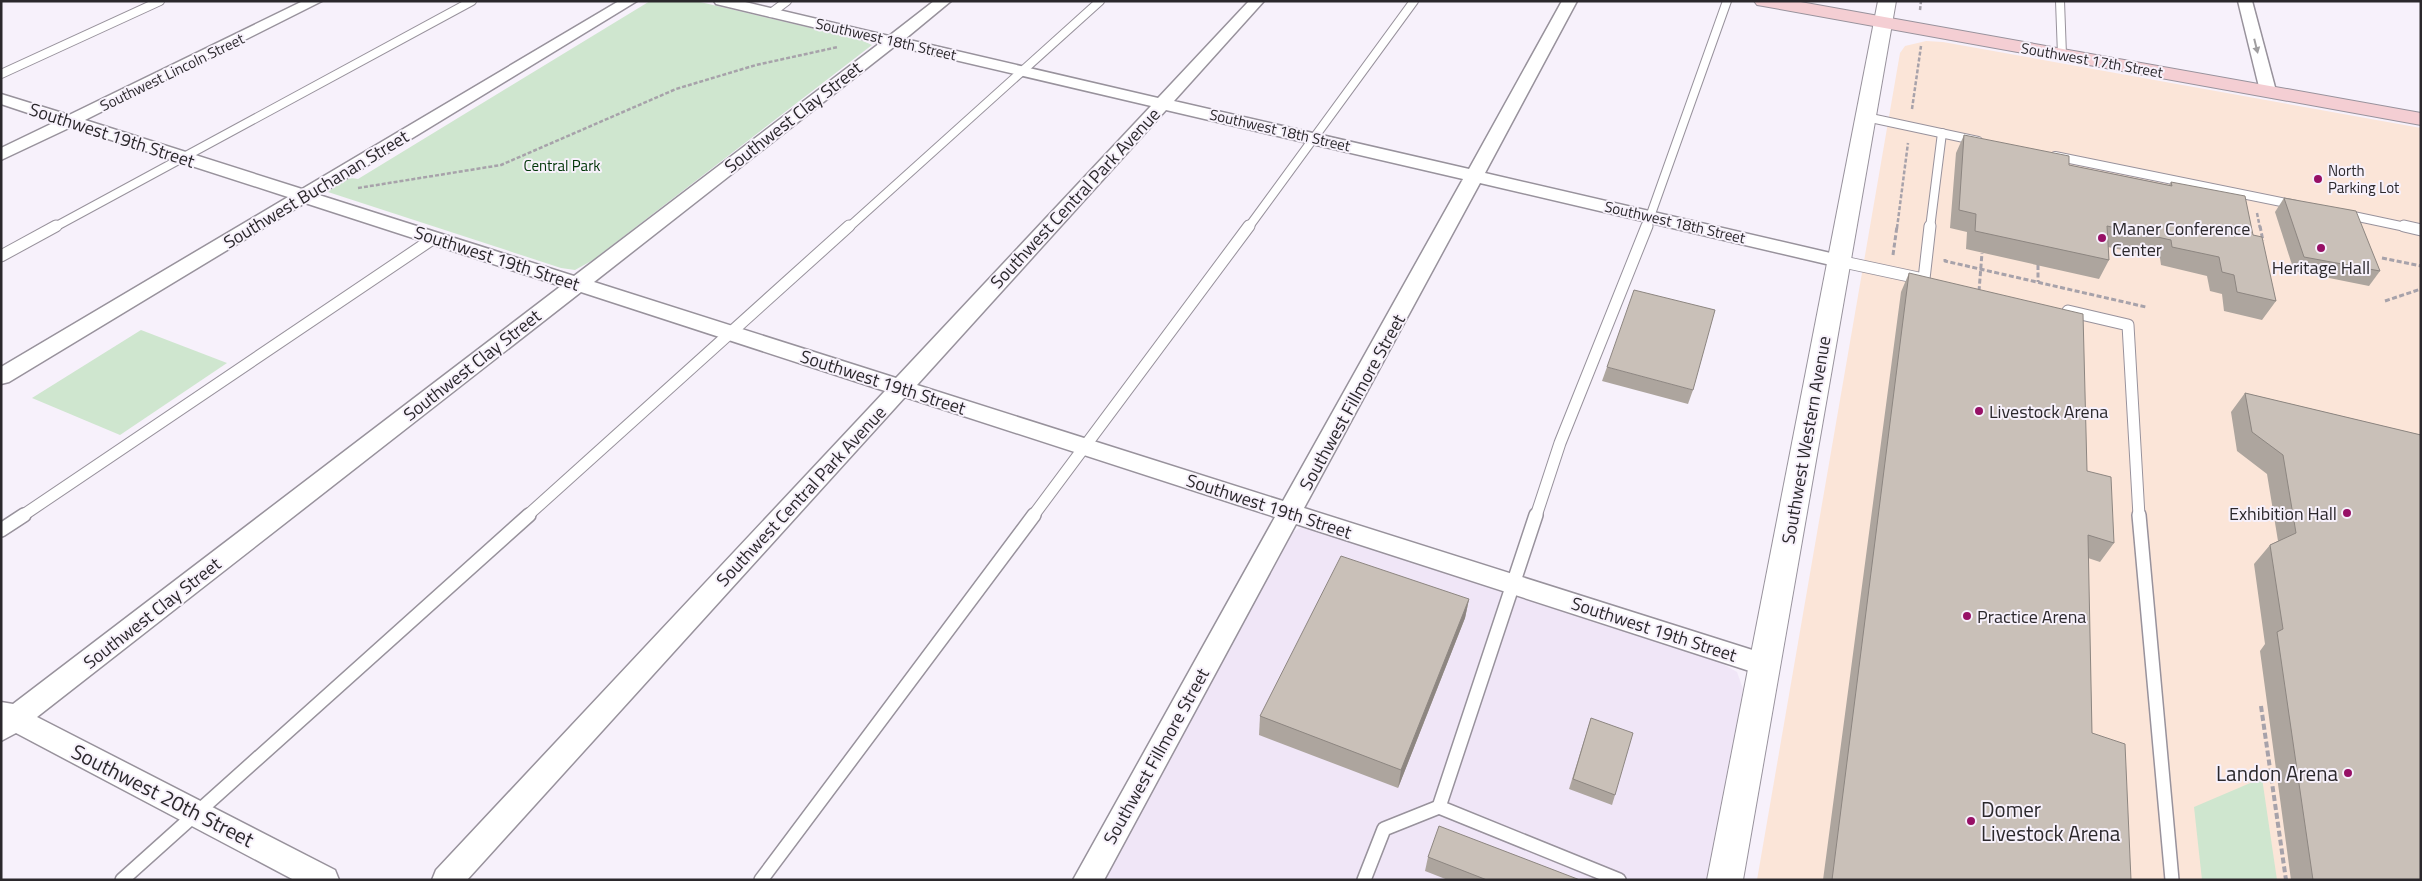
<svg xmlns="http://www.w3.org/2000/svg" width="2422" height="881" viewBox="0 0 2422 881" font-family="'Titillium Web',sans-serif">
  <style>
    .commercial { fill: #fbe5d8 }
    .built { fill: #f0e6f7 }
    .green { fill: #cfe6cf }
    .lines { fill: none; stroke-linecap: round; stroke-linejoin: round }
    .service-far2-casing { stroke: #98929c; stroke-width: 10 }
    .service-far1-casing { stroke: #98929c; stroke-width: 13 }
    .service-casing { stroke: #98929c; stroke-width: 16 }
    .minor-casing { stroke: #98929c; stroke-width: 3 }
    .tertiary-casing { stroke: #98929c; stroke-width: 2 }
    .secondary-casing { stroke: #98929c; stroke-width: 2 }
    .path-far2 { stroke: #a7a2aa; stroke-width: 2.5; stroke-dasharray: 4 2; stroke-linecap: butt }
    .path-far1 { stroke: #a7a2aa; stroke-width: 3; stroke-dasharray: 5 2.5; stroke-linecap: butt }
    .path { stroke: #a7a2aa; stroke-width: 4; stroke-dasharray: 6 3; stroke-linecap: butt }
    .service-far2 { stroke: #fff; stroke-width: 8 }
    .service-far1 { stroke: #fff; stroke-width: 11 }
    .service { stroke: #fff; stroke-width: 13 }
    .minor { fill: #fff; fill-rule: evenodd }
    .tertiary { fill: #fff; fill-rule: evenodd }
    .secondary { fill: #f4ced3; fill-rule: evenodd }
    .wall { fill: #ada59e }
    .shaded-wall { fill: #8d8681 }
    .building { fill: #c9c0b8; stroke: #8d8681 }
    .oneway { fill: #a09ea0 }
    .poi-dot { fill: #971066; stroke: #f7f1fb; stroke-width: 2 }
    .labels { text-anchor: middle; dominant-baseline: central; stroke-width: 4; stroke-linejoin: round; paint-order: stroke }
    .far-street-label { font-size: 15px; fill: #2b282c; stroke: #f7f1fb }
    .far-park-label { font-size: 15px; fill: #003507; stroke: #f7f1fb }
    .far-poi-label { font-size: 15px; fill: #2b282c; stroke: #f7f1fb; text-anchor: start }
    .street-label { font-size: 18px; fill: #2b282c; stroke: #f7f1fb }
    .poi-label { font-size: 18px; fill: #2b282c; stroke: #f7f1fb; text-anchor: start }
    .near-poi-label { font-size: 21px; fill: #2b282c; stroke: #f7f1fb; text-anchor: end }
    .near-street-label { font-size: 21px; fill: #2b282c; stroke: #f7f1fb }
  </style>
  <rect width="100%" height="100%" fill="#f7f1fb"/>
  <polygon class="commercial" points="1926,41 1943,42 2421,128 2421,880 1757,880 1900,53 1905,46"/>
  <polygon class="built" points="1300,528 1315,529 1716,660 1737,672 1743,689 1740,707 1706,880 1103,880 1290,534"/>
  <g class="green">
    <path d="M650,1H696L861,40L872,45L593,260L575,270L561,268L328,192C336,183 347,176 358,179Z"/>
    <polygon points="141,330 227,363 120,435 32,398"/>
    <polygon points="2262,778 2277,880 2202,880 2194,807"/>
  </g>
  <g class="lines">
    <defs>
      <g id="service-far2">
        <polyline points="2060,1 2062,55"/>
        <polyline points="771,13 787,1"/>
        <polyline points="1,74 160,1"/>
        <polyline points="1866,117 1978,141"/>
        <polyline points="2055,156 2296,205"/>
        <polyline points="2344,214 2410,228"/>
        <polyline points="53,228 472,1"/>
        <polyline points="848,228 1100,1"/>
        <polyline points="1248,228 1414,1"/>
        <polyline points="1646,228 1727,1"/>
        <polyline points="1930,228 1942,133"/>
      </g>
      <g id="service-far1">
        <polyline points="2404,226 2421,230"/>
        <polyline points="1,256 56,226"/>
        <polyline points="1839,261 1923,279"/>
        <polyline points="1924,279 1930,226"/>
        <polyline points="2068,311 2128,325 2139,516"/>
        <polyline points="22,516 434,238"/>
        <polyline points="527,516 849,226"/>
        <polyline points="1033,516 1249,226"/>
        <polyline points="1536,516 1560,443 1647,226"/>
      </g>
      <g id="service">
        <polyline points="1536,515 1439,807 1619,880"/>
        <polyline points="2139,515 2172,880"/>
        <polyline points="1,530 24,515"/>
        <polyline points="122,880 529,515"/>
        <polyline points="761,880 1034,515"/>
        <polyline points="1364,880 1384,829 1439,807"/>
      </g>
      <g id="minor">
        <path d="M303,1H322L85,120L302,189L619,1H637L319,195L574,276L880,43L716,4L714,1H741L889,36L934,1H951L905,39L1158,98L1249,1H1264L1174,101L1469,169L1562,1H1577L1485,173L1839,255L1846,257L1849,261L1846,265L1839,267L1480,183L1304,508L1765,654L1774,657L1778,665L1774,673L1765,676L1296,524L1104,880H1073L1275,517L905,397L467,880H432L436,870L885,391L581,292L37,717L335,870L339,880H294L16,733L1,741V702L13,704L561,286L305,203L9,382L1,384V367L288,197L71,127L1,160V148L55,122L1,104V94L69,115ZM895,46L1151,106L896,378L594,282ZM1166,110L1463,179L1283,501L917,385Z"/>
        <polygon points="2238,1 2252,1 2276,91 2274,94 2262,94 2260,91"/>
      </g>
      <polygon id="tertiary" points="1878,1 1896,1 1743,880 1707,880"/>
      <polygon id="secondary" points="1754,1 1795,1 2421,113 2421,125 1763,6 1757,5"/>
    </defs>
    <use href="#service-far2" class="service-far2-casing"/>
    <use href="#service-far1" class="service-far1-casing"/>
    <use href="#service" class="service-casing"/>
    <use href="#minor" class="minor-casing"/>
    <use href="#tertiary" class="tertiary-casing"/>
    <use href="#secondary" class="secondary-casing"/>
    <g class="path-far2">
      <polyline points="1920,10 1921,1"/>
      <polyline points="1912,109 1921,46"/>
      <polyline points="358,188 501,165 676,89 756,65 838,47"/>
      <polyline points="2257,213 2260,228"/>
      <polyline points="1897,228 1908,143"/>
    </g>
    <g class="path-far1">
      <polyline points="2260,226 2263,241"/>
      <polyline points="1893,255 1897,226"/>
      <polyline points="2382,258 2421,266"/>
      <polyline points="1945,259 1945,261 2146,307"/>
      <polyline points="2038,265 2038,282"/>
      <polyline points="1979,291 1982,253"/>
      <polyline points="2385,301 2421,289"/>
    </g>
    <polyline class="path" points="2261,706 2286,880"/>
    <use href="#service-far2" class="service-far2"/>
    <use href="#service-far1" class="service-far1"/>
    <use href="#service" class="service"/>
    <use href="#minor" class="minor"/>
    <use href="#tertiary" class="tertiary"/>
    <use href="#secondary" class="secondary"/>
  </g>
  <g class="wall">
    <polygon points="1964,135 2069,165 2169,185 2171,182 2253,235 2276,301 2262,320 2224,311 2222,294 2210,291 2207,276 2161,265 2160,258 2108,247 2109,260 2099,279 1966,249 1967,232 1950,228 1956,153"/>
    <polygon points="2284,198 2380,271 2369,286 2294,271 2275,212"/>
    <polygon points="1909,273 2087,471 2114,543 2100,562 2088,558 2092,733 2131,880 1823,880 1901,292"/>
    <polygon points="1607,367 1693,390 1688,404 1602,381"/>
    <polygon points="2245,393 2421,435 2421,880 2291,880 2260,651 2265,644 2254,564 2270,545 2278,541 2267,474 2237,451 2231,412"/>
    <polygon points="1469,599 1465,618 1398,788 1259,735 1260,716"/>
    <polygon points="1591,718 1615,795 1612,805 1569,789"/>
    <polygon points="1428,857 1580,880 1448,880 1425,871"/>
  </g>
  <polygon class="shaded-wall" points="1469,599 1465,618 1398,788 1401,770"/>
  <g class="building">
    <polygon points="1964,135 2069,156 2069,165 2172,186 2171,182 2245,196 2253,235 2262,237 2276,301 2237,292 2234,275 2222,272 2219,257 2172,247 2171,240 2107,226 2109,260 1975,231 1976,214 1959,210"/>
    <polygon points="2284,198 2356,211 2380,271 2304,257"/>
    <polygon points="1909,273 2083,314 2087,471 2111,477 2114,543 2088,535 2092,733 2125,744 2131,880 1832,880"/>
    <polygon points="1634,290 1715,310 1693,390 1607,367"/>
    <polygon points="2245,393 2421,435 2421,880 2313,880 2277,632 2283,629 2270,545 2296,533 2283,455 2252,432"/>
    <polygon points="1341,556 1469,599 1401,770 1260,716"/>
    <polygon points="1591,718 1633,733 1615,795 1573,779"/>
    <polygon points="1439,826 1580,880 1487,880 1428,857"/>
  </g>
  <defs><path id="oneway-solid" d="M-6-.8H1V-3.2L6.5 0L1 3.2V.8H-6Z" transform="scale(1.25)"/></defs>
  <use class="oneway" href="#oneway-solid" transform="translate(2256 46) rotate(76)"/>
  <g class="poi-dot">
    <circle cx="2318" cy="179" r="5"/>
    <circle cx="2102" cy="238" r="5"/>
    <circle cx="2321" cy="248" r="5"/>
    <circle cx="1979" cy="411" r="5"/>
    <circle cx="2347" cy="513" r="5"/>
    <circle cx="1967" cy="616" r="5"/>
    <circle cx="2348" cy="773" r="5"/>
    <circle cx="1971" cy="821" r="5"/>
  </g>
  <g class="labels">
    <g class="far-street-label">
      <text transform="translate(886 39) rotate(13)">Southwest 18th Street</text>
      <text transform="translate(2092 60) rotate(10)">Southwest 17th Street</text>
      <text transform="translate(172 72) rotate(-26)">Southwest Lincoln Street</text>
      <text transform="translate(1280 130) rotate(13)">Southwest 18th Street</text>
      <text transform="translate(1675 222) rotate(13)">Southwest 18th Street</text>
    </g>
    <g class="far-park-label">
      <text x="562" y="165">Central Park</text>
    </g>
    <g class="far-poi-label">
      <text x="2328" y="170">North<tspan x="2328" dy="17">Parking Lot</tspan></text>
    </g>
    <g class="street-label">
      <text transform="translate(793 117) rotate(-38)">Southwest Clay Street</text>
      <text transform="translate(112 135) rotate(18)">Southwest 19th Street</text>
      <text transform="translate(316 189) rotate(-31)">Southwest Buchanan Street</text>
      <text transform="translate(1075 198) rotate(-47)">Southwest Central Park Avenue</text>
      <text transform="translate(497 258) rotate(18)">Southwest 19th Street</text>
      <text transform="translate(472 365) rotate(-38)">Southwest Clay Street</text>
      <text transform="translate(883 382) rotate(18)">Southwest 19th Street</text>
      <text transform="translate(1352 402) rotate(-61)">Southwest Fillmore Street</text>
      <text transform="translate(1806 440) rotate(-80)">Southwest Western Avenue</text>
      <text transform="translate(801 496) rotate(-47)">Southwest Central Park Avenue</text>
      <text transform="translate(1269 506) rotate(18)">Southwest 19th Street</text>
      <text transform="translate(152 613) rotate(-38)">Southwest Clay Street</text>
      <text transform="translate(1654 629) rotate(18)">Southwest 19th Street</text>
      <text transform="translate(1156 756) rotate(-61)">Southwest Fillmore Street</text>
    </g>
    <g class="poi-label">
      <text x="2112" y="228">Maner Conference<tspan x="2112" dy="21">Center</tspan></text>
      <text x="2321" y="267" text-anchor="middle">Heritage Hall</text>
      <text x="1989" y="411">Livestock Arena</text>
      <text x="2337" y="513" text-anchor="end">Exhibition Hall</text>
      <text x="1977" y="616">Practice Arena</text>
    </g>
    <g class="near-poi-label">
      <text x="2338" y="773">Landon Arena</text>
      <text x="1981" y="809" text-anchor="start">Domer<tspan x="1981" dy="24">Livestock Arena</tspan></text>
    </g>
    <g class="near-street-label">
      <text transform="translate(163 795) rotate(27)">Southwest 20th Street</text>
    </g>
  </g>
  <rect width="2422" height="881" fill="none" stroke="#2b282c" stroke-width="5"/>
</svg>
